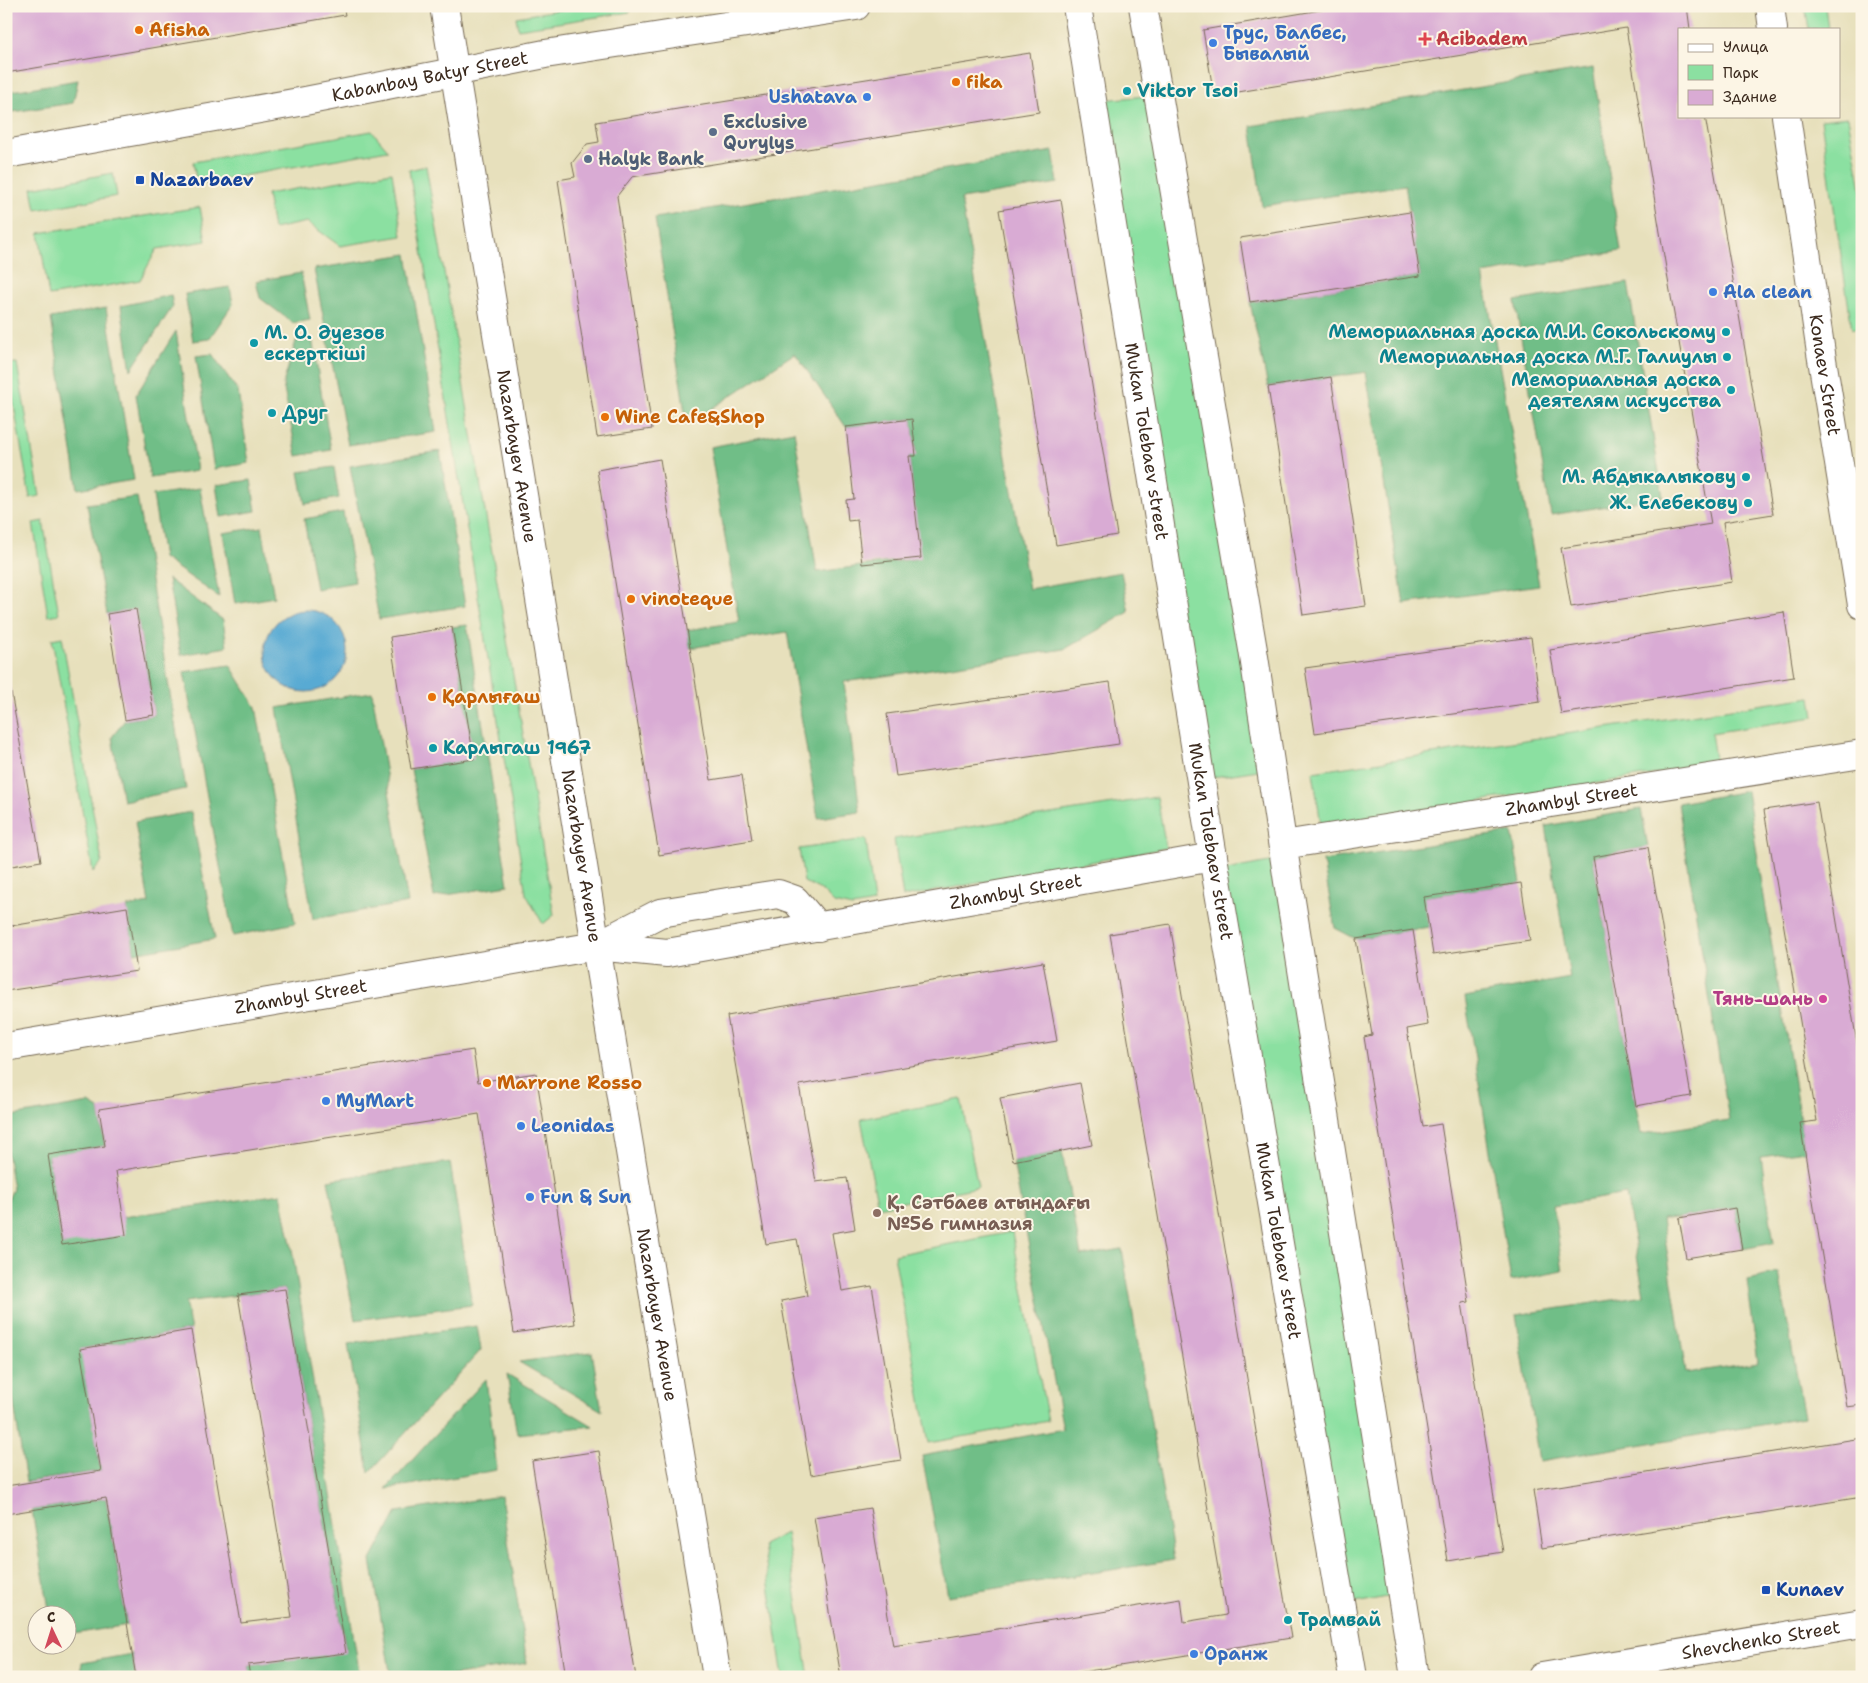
<svg xmlns="http://www.w3.org/2000/svg" width="1868" height="1683" viewBox="0 0 1868 1683" font-family="'Shantell Sans',sans-serif">
  <style>
    .green { fill: #8be0a1; stroke: #638560 }
    .forest { fill: #70be87; stroke: #567452 }
    .water { fill: #58aad3; stroke: #4a6a78 }
    .building { fill: #d9abd4 }
    .lines { fill: none; stroke-linecap: round; stroke-linejoin: round }
    .street-casing { stroke: #776a55; stroke-width: 30 }
    .secondary-casing { stroke: #776a55; stroke-width: 30 }
    .street { stroke: #fff; stroke-width: 28 }
    .secondary { stroke: #fff; stroke-width: 28 }
    .food-dot { fill: #e8710a; stroke: #fcf5e5; stroke-width: 2 }
    .health-dot { fill: #e0444e; stroke: #fcf5e5; stroke-width: 2 }
    .shop-dot { fill: #3f7fe0; stroke: #fcf5e5; stroke-width: 2 }
    .culture-dot { fill: #0f9aa8; stroke: #fcf5e5; stroke-width: 2 }
    .service-dot { fill: #5c6f8a; stroke: #fcf5e5; stroke-width: 2 }
    .transit-dot { fill: #1a4fb4; stroke: #fcf5e5; stroke-width: 2 }
    .hotel-dot { fill: #d1479c; stroke: #fcf5e5; stroke-width: 2 }
    .education-dot { fill: #8d6e63; stroke: #fcf5e5; stroke-width: 2 }
    .labels { text-anchor: middle; dominant-baseline: central; stroke-width: 4; stroke-linejoin: round; paint-order: stroke }
    .food-label { font-size: 18px; font-weight: bold; fill: #c56008; stroke: #fcf5e5; text-anchor: start }
    .shop-label { font-size: 18px; font-weight: bold; fill: #366cbe; stroke: #fcf5e5; text-anchor: start }
    .health-label { font-size: 18px; font-weight: bold; fill: #be3a42; stroke: #fcf5e5; text-anchor: start }
    .street-label { font-size: 18px; fill: #3b2a1e; stroke: #fcf5e5 }
    .culture-label { font-size: 18px; font-weight: bold; fill: #0d838f; stroke: #fcf5e5; text-anchor: start }
    .service-label { font-size: 18px; font-weight: bold; fill: #4e5e75; stroke: #fcf5e5; text-anchor: start }
    .transit-label { font-size: 18px; font-weight: bold; fill: #164399; stroke: #fcf5e5; text-anchor: start }
    .hotel-label { font-size: 18px; font-weight: bold; fill: #b23c85; stroke: #fcf5e5; text-anchor: end }
    .education-label { font-size: 18px; font-weight: bold; fill: #785e54; stroke: #fcf5e5; text-anchor: start }
  </style>
  <rect width="100%" height="100%" fill="#fcf5e5"/>
  <filter id="ink" filterUnits="userSpaceOnUse"><feTurbulence type="fractalNoise" baseFrequency=".02" numOctaves="2"/><feDisplacementMap in="SourceGraphic" scale="10" xChannelSelector="R" yChannelSelector="G"/><feConvolveMatrix kernelMatrix="1 2 1 2 8 2 1 2 1" color-interpolation-filters="sRGB"/></filter>
  <filter id="wash" filterUnits="userSpaceOnUse"><feTurbulence type="fractalNoise" baseFrequency=".0096" numOctaves="4" result="noise"/><feDisplacementMap in="SourceGraphic" scale="20" xChannelSelector="R" yChannelSelector="G"/><feGaussianBlur stdDeviation="1.12" result="paint"/><feColorMatrix in="noise" values="0 0 0 0 0 0 0 0 0 0 0 0 0 0 0 0 0 1.4 0 .05"/><feComposite in="paint" operator="in"/></filter>
  <g filter="url(#wash)">
    <rect width="100%" height="100%" fill="#e7e0bc"/>
    <g class="green">
      <polygon points="582,6 632,6 630,12 518,29 516,17"/>
      <polygon points="1805,6 1825,6 1828,29 1809,29"/>
      <polygon points="1158,95 1271,768 1201,779 1092,101"/>
      <polygon points="1848,117 1862,195 1862,328 1852,329 1821,120"/>
      <polygon points="372,131 388,150 197,184 193,162"/>
      <polygon points="426,166 554,915 543,924 526,894 409,170"/>
      <polygon points="392,172 402,236 340,246 307,222 273,229 267,194"/>
      <polygon points="113,173 117,196 36,210 32,188"/>
      <polygon points="200,207 206,241 157,249 140,280 49,296 39,233"/>
      <polygon points="17,363 40,496 30,498 9,377 6,377 6,364"/>
      <polygon points="43,521 59,614 48,616 33,523"/>
      <polygon points="62,637 102,862 93,872 52,639"/>
      <polygon points="1811,697 1814,717 1711,733 1716,765 1321,825 1313,772"/>
      <polygon points="1157,797 1166,848 903,897 894,839"/>
      <polygon points="866,839 874,903 852,907 834,903 821,890 804,882 799,849"/>
      <polygon points="1285,859 1401,1594 1341,1606 1216,872"/>
      <polygon points="961,1099 978,1187 878,1207 861,1119"/>
      <polygon points="1012,1232 1048,1421 929,1443 894,1255"/>
      <polygon points="786,1533 809,1677 783,1677 763,1545"/>
    </g>
    <g class="forest">
      <polygon points="1862,49 1862,103 1854,55"/>
      <polygon points="1593,68 1621,251 1483,274 1539,585 1404,604 1366,372 1268,387 1250,302 1420,276 1405,185 1262,206 1251,126"/>
      <polygon points="78,80 73,103 6,113 6,92"/>
      <polygon points="1053,151 1058,183 961,199 1029,589 1121,572 1129,612 1065,649 844,682 860,812 818,818 787,632 690,648 687,630 739,622 710,447 794,431 817,572 920,558 909,456 916,455 912,419 846,427 795,353 687,425 655,218"/>
      <polygon points="407,254 436,432 348,445 314,269"/>
      <polygon points="301,273 310,320 293,323 260,298 256,281"/>
      <polygon points="1628,283 1663,497 1551,515 1515,301"/>
      <polygon points="230,287 233,304 209,339 193,341 185,294"/>
      <polygon points="171,295 173,306 131,370 121,306"/>
      <polygon points="106,308 134,480 78,489 51,318"/>
      <polygon points="176,331 197,471 150,478 136,395"/>
      <polygon points="312,338 331,450 297,456 283,384 296,341"/>
      <polygon points="212,354 238,391 249,463 214,469 196,356"/>
      <polygon points="440,451 465,606 379,619 350,466"/>
      <polygon points="334,467 339,498 305,504 299,472"/>
      <polygon points="251,480 256,511 221,517 216,485"/>
      <polygon points="200,488 219,597 163,558 153,495"/>
      <polygon points="137,497 186,789 123,801 112,737 125,720 154,715 136,610 107,614 87,504"/>
      <polygon points="343,512 355,582 316,589 304,519"/>
      <polygon points="262,527 274,597 235,604 223,533"/>
      <polygon points="168,579 223,620 227,647 181,655"/>
      <polygon points="467,625 508,885 434,897 411,769 474,758 452,627"/>
      <polygon points="230,665 256,707 295,923 233,936 184,672"/>
      <polygon points="372,692 408,903 313,919 277,708"/>
      <polygon points="1747,791 1805,1151 1761,1157 1774,1243 1742,1249 1735,1208 1679,1218 1662,1219 1686,1373 1758,1362 1747,1280 1779,1273 1804,1418 1539,1461 1516,1315 1644,1295 1626,1194 1553,1206 1563,1271 1511,1281 1465,997 1570,978 1546,826 1641,809 1648,847 1593,857 1641,1134 1729,1120 1678,803"/>
      <polygon points="191,812 215,939 134,953 127,907 149,903 135,822"/>
      <polygon points="1512,832 1521,883 1425,897 1429,927 1356,939 1335,928 1323,861"/>
      <polygon points="89,1103 99,1109 105,1146 48,1156 62,1245 123,1217 281,1194 292,1249 360,1677 250,1677 248,1665 346,1652 285,1289 185,1302 191,1330 81,1349 101,1471 26,1482 6,1353 6,1203 13,1189 6,1146 6,1117"/>
      <polygon points="1062,1151 1081,1256 1122,1249 1174,1560 948,1596 922,1456 1063,1429 1013,1161"/>
      <polygon points="450,1162 472,1305 355,1320 328,1180"/>
      <polygon points="477,1326 481,1350 369,1473 348,1344"/>
      <polygon points="592,1352 602,1411 519,1362"/>
      <polygon points="507,1374 593,1426 517,1434"/>
      <polygon points="486,1379 497,1470 386,1489"/>
      <polygon points="501,1496 527,1663 445,1677 391,1677 371,1560 397,1512"/>
      <polygon points="106,1498 127,1625 68,1635 68,1616 50,1615 32,1510"/>
      <polygon points="132,1654 136,1677 79,1677 82,1663"/>
    </g>
    <circle class="water" cx="306" cy="651" r="41"/>
    <g id="blocks">
      <g class="building">
        <polygon points="6,6 343,6 345,15 6,73"/>
        <polygon points="1344,6 1687,6 1690,29 1679,29 1679,116 1705,116 1773,514 1723,522 1732,582 1571,607 1561,548 1711,524 1667,274 1626,28 1214,96 1203,30"/>
        <polygon points="1030,53 1039,112 632,177 617,196 652,429 597,437 558,180 575,177 572,163 587,144 599,142 596,122"/>
        <polygon points="1061,200 1117,535 1056,545 999,210"/>
        <polygon points="1410,212 1420,276 1250,302 1240,238"/>
        <polygon points="1331,377 1366,606 1303,615 1268,387"/>
        <polygon points="912,419 916,456 909,456 921,558 862,564 857,520 848,521 846,500 854,499 846,427"/>
        <polygon points="660,459 711,780 742,775 752,840 659,855 597,470"/>
        <polygon points="136,609 154,715 125,720 107,614"/>
        <polygon points="1784,612 1794,677 1561,714 1550,650"/>
        <polygon points="452,627 474,759 411,769 390,637"/>
        <polygon points="1531,637 1540,702 1315,733 1305,668"/>
        <polygon points="6,664 41,861 6,867"/>
        <polygon points="1110,682 1119,744 896,776 887,714"/>
        <polygon points="1817,802 1862,1073 1862,1405 1847,1407 1800,1123 1817,1121 1764,810"/>
        <polygon points="1648,847 1691,1096 1636,1106 1593,857"/>
        <polygon points="1521,883 1530,941 1433,955 1424,897"/>
        <polygon points="6,904 11,926 127,907 137,971 6,991"/>
        <polygon points="1170,924 1291,1638 1052,1677 841,1677 814,1517 870,1508 893,1646 1181,1599 1184,1622 1226,1615 1110,934"/>
        <polygon points="1413,930 1428,1025 1407,1029 1423,1127 1441,1124 1469,1302 1462,1303 1503,1552 1448,1561 1364,1037 1372,1035 1356,939"/>
        <polygon points="1043,962 1057,1041 799,1085 816,1182 847,1178 855,1229 832,1233 842,1291 872,1286 901,1460 811,1475 781,1301 807,1296 800,1255 797,1239 766,1244 727,1016"/>
        <polygon points="473,1050 478,1082 536,1073 575,1324 514,1333 479,1114 116,1171 126,1235 62,1245 48,1155 105,1146 99,1109"/>
        <polygon points="1080,1083 1092,1145 1013,1161 1000,1098"/>
        <polygon points="1735,1208 1742,1249 1686,1258 1679,1218"/>
        <polygon points="285,1289 346,1653 248,1665 250,1677 136,1677 106,1498 6,1514 6,1486 101,1471 80,1349 191,1330 241,1623 292,1617 238,1295"/>
        <polygon points="1862,1438 1862,1497 1542,1548 1533,1490"/>
        <polygon points="599,1451 636,1677 566,1677 532,1461"/>
      </g>
    </g>
  </g>
  <g filter="url(#ink)">
    <use href="#blocks" fill-opacity="0" stroke="#776a55" stroke-width="1"/>
    <g class="lines">
      <defs>
        <g id="street">
          <path id="s1" d="M1077,6L1213,857L1353,1677"/>
          <polyline points="1143,6 1253,650 1289,888 1415,1677"/>
          <path id="s2" d="M1283,845L1862,754"/>
          <polyline points="596,946 660,913 778,894 795,900 818,927"/>
          <path id="s3" d="M6,1047L596,946L667,953L1213,857"/>
        </g>
        <g id="secondary">
          <path id="s4" d="M444,6L596,946L717,1677"/>
          <polyline points="1770,6 1773,29"/>
          <path id="s5" d="M1786,116L1821,353L1862,605"/>
          <path id="s6" d="M6,154L305,101L545,54L856,6"/>
          <path id="s7" d="M1542,1677L1862,1623"/>
        </g>
      </defs>
      <use href="#street" class="street-casing"/>
      <use href="#secondary" class="secondary-casing"/>
      <use href="#street" class="street"/>
      <use href="#secondary" class="secondary"/>
    </g>
  </g>
  <g class="food-dot">
    <circle cx="139" cy="30" r="5"/>
    <circle cx="956" cy="82" r="5"/>
    <circle cx="605" cy="417" r="5"/>
    <circle cx="631" cy="599" r="5"/>
    <circle cx="432" cy="697" r="5"/>
    <circle cx="487" cy="1083" r="5"/>
  </g>
  <path class="health-dot" d="M1422.5 31.5h5v5h5v5h-5v5h-5v-5h-5v-5h5z"/>
  <g class="shop-dot">
    <circle cx="1213" cy="43" r="5"/>
    <circle cx="867" cy="97" r="5"/>
    <circle cx="1713" cy="292" r="5"/>
    <circle cx="326" cy="1101" r="5"/>
    <circle cx="521" cy="1126" r="5"/>
    <circle cx="530" cy="1197" r="5"/>
    <circle cx="1194" cy="1654" r="5"/>
  </g>
  <g class="culture-dot">
    <circle cx="1127" cy="91" r="5"/>
    <circle cx="1726" cy="332" r="5"/>
    <circle cx="254" cy="343" r="5"/>
    <circle cx="1727" cy="357" r="5"/>
    <circle cx="1731" cy="390" r="5"/>
    <circle cx="272" cy="413" r="5"/>
    <circle cx="1746" cy="477" r="5"/>
    <circle cx="1748" cy="503" r="5"/>
    <circle cx="433" cy="748" r="5"/>
    <circle cx="1288" cy="1620" r="5"/>
  </g>
  <g class="service-dot">
    <circle cx="713" cy="132" r="5"/>
    <circle cx="588" cy="159" r="5"/>
  </g>
  <g class="transit-dot">
    <rect x="135" y="175" width="10" height="10" rx="2.5"/>
    <rect x="1761" y="1585" width="10" height="10" rx="2.5"/>
  </g>
  <circle class="hotel-dot" cx="1823" cy="999" r="5"/>
  <circle class="education-dot" cx="877" cy="1213" r="5"/>
  <g class="labels">
    <g class="food-label">
      <text x="149" y="30">Afisha</text>
      <text x="966" y="82">fika</text>
      <text x="615" y="417">Wine Cafe&amp;Shop</text>
      <text x="641" y="599">vinoteque</text>
      <text x="442" y="697">Қарлығаш</text>
      <text x="497" y="1083">Marrone Rosso</text>
    </g>
    <g class="shop-label">
      <text x="1223" y="33">Трус, Балбес,<tspan x="1223" dy="21">Бывалый</tspan></text>
      <text x="857" y="97" text-anchor="end">Ushatava</text>
      <text x="1723" y="292">Ala clean</text>
      <text x="336" y="1101">MyMart</text>
      <text x="531" y="1126">Leonidas</text>
      <text x="540" y="1197">Fun &amp; Sun</text>
      <text x="1204" y="1654">Оранж</text>
    </g>
    <g class="health-label">
      <text x="1436" y="39">Acibadem</text>
    </g>
    <g class="street-label">
      <text stroke="none"><textPath href="#s6" startOffset="431">Kabanbay Batyr Street</textPath></text>
      <text stroke="none"><textPath href="#s5" startOffset="262">Konaev Street</textPath></text>
      <text stroke="none"><textPath href="#s1" startOffset="441">Mukan Tolebaev street</textPath></text>
      <text stroke="none"><textPath href="#s4" startOffset="456">Nazarbayev Avenue</textPath></text>
      <text stroke="none"><textPath href="#s2" startOffset="292">Zhambyl Street</textPath></text>
      <text stroke="none"><textPath href="#s1" startOffset="846">Mukan Tolebaev street</textPath></text>
      <text stroke="none"><textPath href="#s4" startOffset="861">Nazarbayev Avenue</textPath></text>
      <text stroke="none"><textPath href="#s3" startOffset="1024">Zhambyl Street</textPath></text>
      <text stroke="none"><textPath href="#s3" startOffset="299">Zhambyl Street</textPath></text>
      <text stroke="none"><textPath href="#s1" startOffset="1251">Mukan Tolebaev street</textPath></text>
      <text stroke="none"><textPath href="#s4" startOffset="1326">Nazarbayev Avenue</textPath></text>
      <text stroke="none"><textPath href="#s7" startOffset="222">Shevchenko Street</textPath></text>
    </g>
    <g class="culture-label">
      <text x="1137" y="91">Viktor Tsoi</text>
      <text x="1716" y="332" text-anchor="end">Мемориальная доска М.И. Сокольскому</text>
      <text x="264" y="333">М. О. Әуезов<tspan x="264" dy="21">ескерткіші</tspan></text>
      <text x="1717" y="357" text-anchor="end">Мемориальная доска М.Г. Галиулы</text>
      <text x="1721" y="380" text-anchor="end">Мемориальная доска<tspan x="1721" dy="21">деятелям искусства</tspan></text>
      <text x="282" y="413">Друг</text>
      <text x="1736" y="477" text-anchor="end">М. Абдыкалыкову</text>
      <text x="1738" y="503" text-anchor="end">Ж. Елебекову</text>
      <text x="443" y="748">Карлыгаш 1967</text>
      <text x="1298" y="1620">Трамвай</text>
    </g>
    <g class="service-label">
      <text x="723" y="122">Exclusive<tspan x="723" dy="21">Qurylys</tspan></text>
      <text x="598" y="159">Halyk Bank</text>
    </g>
    <g class="transit-label">
      <text x="150" y="180">Nazarbaev</text>
      <text x="1776" y="1590">Kunaev</text>
    </g>
    <g class="hotel-label">
      <text x="1813" y="999">Тянь-шань</text>
    </g>
    <g class="education-label">
      <text x="887" y="1203">Қ. Сәтбаев атындағы<tspan x="887" dy="21">№56 гимназия</tspan></text>
    </g>
  </g>
  <rect width="1868" height="1683" fill="none" stroke="#fcf5e5" stroke-width="25"/>
  <rect x="1678" y="28" width="162" height="90" fill="#fcf5e5" stroke="#afa495"/>
  <rect x="1688" y="44" width="25" height="8" fill="#ffffff" stroke="#afa495"/>
  <text x="1723" y="52" font-size="15" fill="#3b2a1e">Улица</text>
  <rect x="1688" y="65" width="25" height="15" fill="#8be0a1" stroke="#afa495"/>
  <text x="1723" y="78" font-size="15" fill="#3b2a1e">Парк</text>
  <rect x="1688" y="90" width="25" height="15" fill="#d9abd4" stroke="#afa495"/>
  <text x="1723" y="102" font-size="15" fill="#3b2a1e">Здание</text>
  <g transform="translate(52 1630) rotate(356)"><circle r="24" fill="#fcf5e5" stroke="#afa495"/>
  <path d="M0-4L9 19L0 12L-9 19Z" fill="#d1495b"/>
  <text y="-8" font-size="14" font-weight="bold" text-anchor="middle" fill="#3b2a1e">С</text>
  </g>
</svg>
